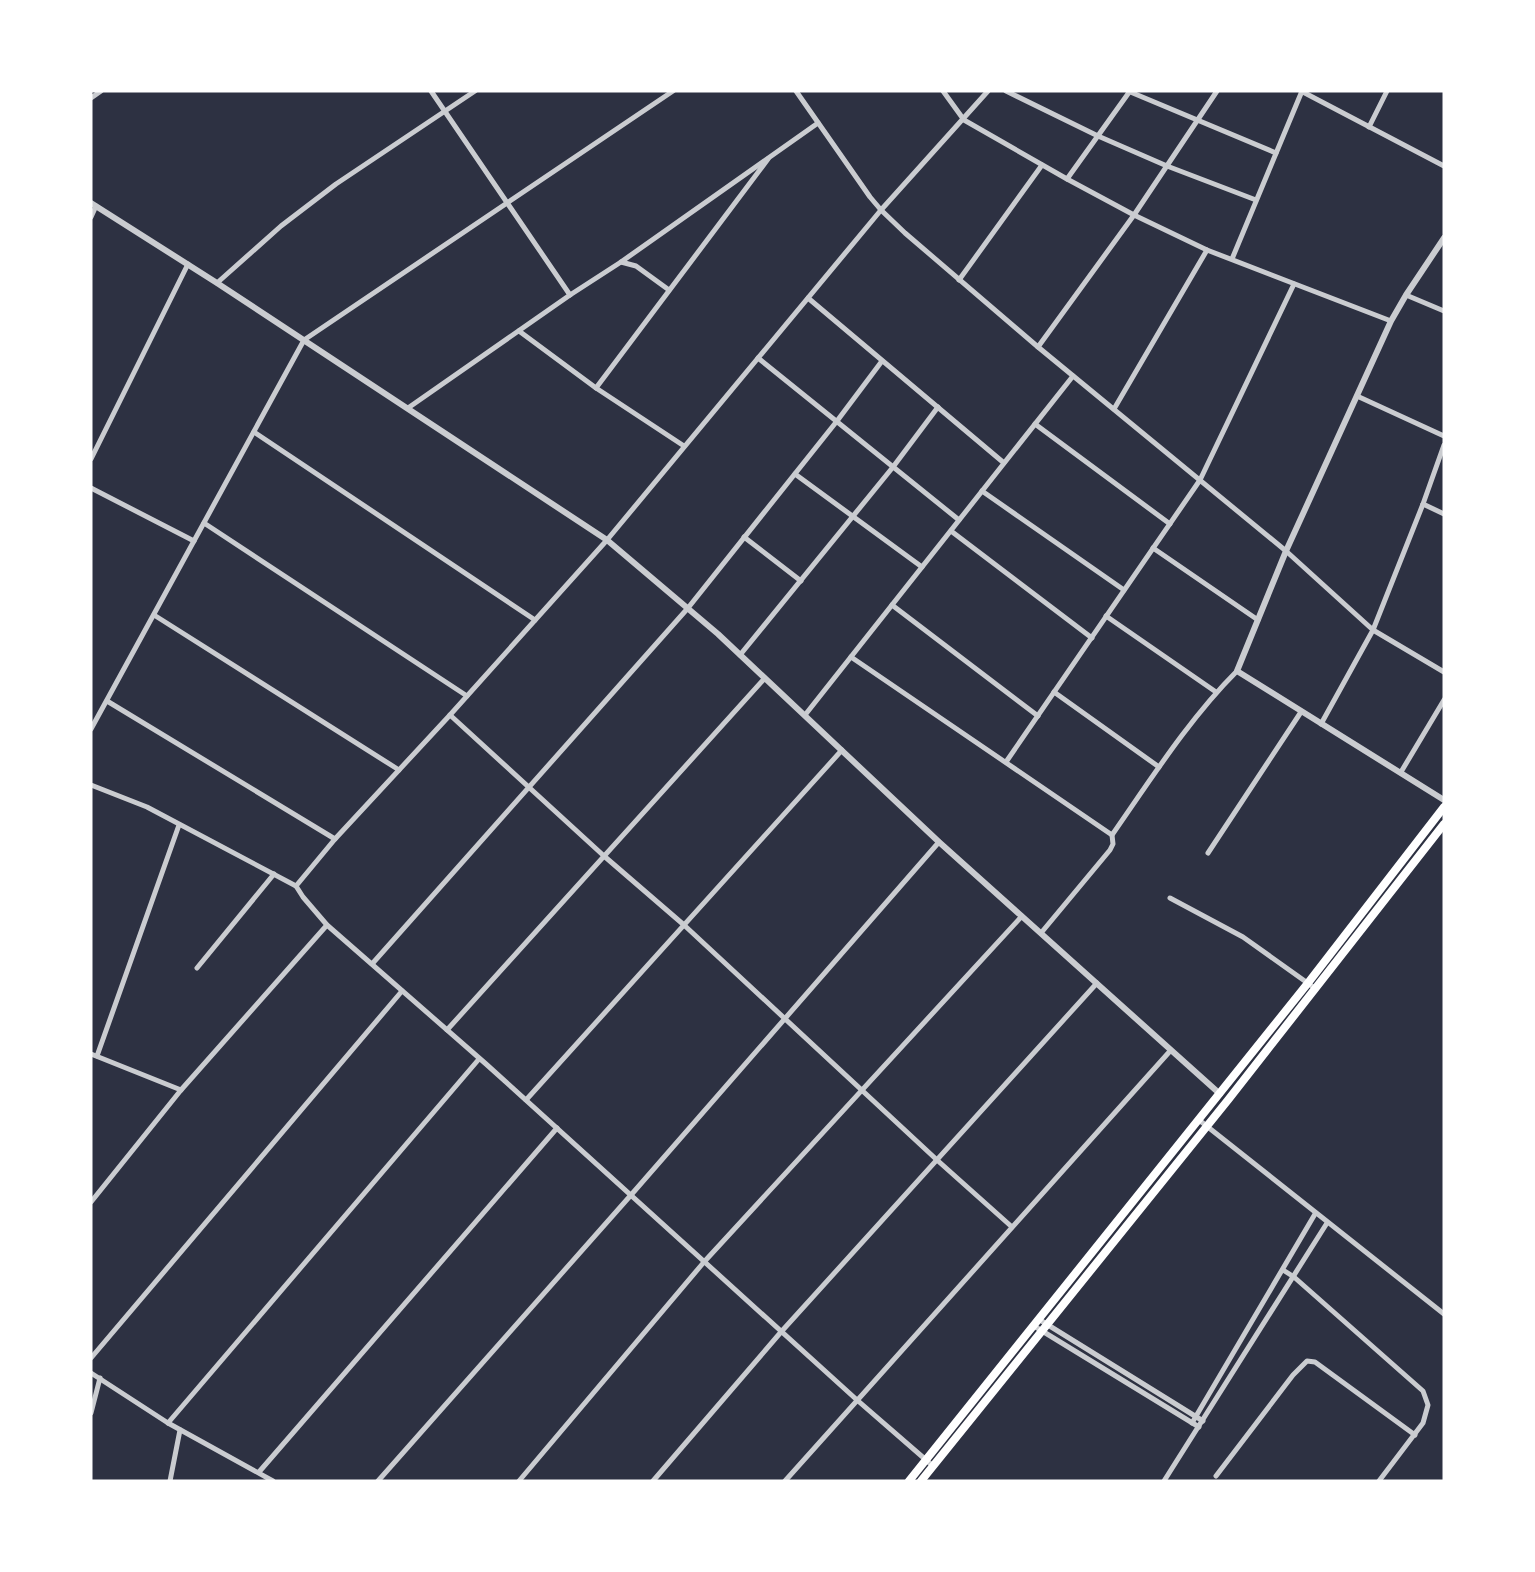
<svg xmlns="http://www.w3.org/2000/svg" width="1535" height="1572" viewBox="0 0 1535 1572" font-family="'Fira Sans',sans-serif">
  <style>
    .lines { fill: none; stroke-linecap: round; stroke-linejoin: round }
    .minor { stroke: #caccd0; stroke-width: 5 }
    .tertiary { stroke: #caccd0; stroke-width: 6 }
    .primary { stroke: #fff; stroke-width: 8 }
  </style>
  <rect width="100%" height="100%" fill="#2d3142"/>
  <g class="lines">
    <g class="minor">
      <polyline points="431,91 570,295"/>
      <polyline points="796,91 870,197 881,210 905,233 1038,347 1286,551 1373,630 1444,672"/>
      <polyline points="943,91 964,120 1067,179 1134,215 1207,250 1391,321"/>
      <polyline points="1006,91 1098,136 1167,166 1256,200"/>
      <polyline points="1128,91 1276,153"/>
      <polyline points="1301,91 1444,166"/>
      <polyline points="91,98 101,91"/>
      <polyline points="1369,127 1387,91"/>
      <polyline points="1067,179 1130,91"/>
      <polyline points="91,217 96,206"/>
      <polyline points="1232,259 1302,91"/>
      <polyline points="621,262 636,266 669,290"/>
      <polyline points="959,280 1042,165"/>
      <polyline points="217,283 281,226 336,184 475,91"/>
      <polyline points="1406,295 1444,311"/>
      <polyline points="808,298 1004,463"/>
      <polyline points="519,331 596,388 684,446"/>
      <polyline points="1038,347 1134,215 1217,91"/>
      <polyline points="758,358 959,520"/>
      <polyline points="596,388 768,159"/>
      <polyline points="1357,396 1444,436"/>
      <polyline points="408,408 570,295 621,262 818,123"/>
      <polyline points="1114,409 1207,250"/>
      <polyline points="1035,424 1170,524"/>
      <polyline points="254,432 535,620"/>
      <polyline points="91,459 188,264"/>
      <polyline points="795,474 922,567"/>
      <polyline points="91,488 194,541"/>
      <polyline points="982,491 1124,590"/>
      <polyline points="1423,504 1444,514"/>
      <polyline points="204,523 467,696"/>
      <polyline points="951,531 1092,638"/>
      <polyline points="744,537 801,581"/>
      <polyline points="1153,548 1258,620"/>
      <polyline points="892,605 1038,716"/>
      <polyline points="154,615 399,770"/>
      <polyline points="1106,616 1216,692"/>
      <polyline points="740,655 893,467 938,407"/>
      <polyline points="851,657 1112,835"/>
      <polyline points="1054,692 1159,767"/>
      <polyline points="107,701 335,839"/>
      <polyline points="450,715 604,856 684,925 937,1160 1012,1227"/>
      <polyline points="805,715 1073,376"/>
      <polyline points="1321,724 1373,630 1423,504 1444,445"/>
      <polyline points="91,729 304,340 673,91"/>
      <polyline points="1006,762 1200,480 1294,284"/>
      <polyline points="1401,772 1444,700"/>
      <polyline points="91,785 147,807 296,886 303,897 327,925 486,1064 857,1400 933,1466"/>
      <polyline points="1208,853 1301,712"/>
      <polyline points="296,886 335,839 450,715 607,540 881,210 988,91"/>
      <polyline points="1170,898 1243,937 1316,989"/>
      <path d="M1041,933L1110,850L1113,844L1112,835C1151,779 1189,719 1237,671"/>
      <polyline points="372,964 688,608 837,421 882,361"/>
      <polyline points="197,968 274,874"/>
      <polyline points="447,1030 765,678"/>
      <polyline points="91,1054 181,1090"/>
      <polyline points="97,1056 179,825"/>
      <polyline points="526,1100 842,750"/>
      <polyline points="1199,1120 1444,1314"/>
      <polyline points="91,1202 181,1090 327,925"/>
      <polyline points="1283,1270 1294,1277 1423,1391 1428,1405 1423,1423 1379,1481"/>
      <polyline points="1040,1320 1203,1421"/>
      <polyline points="1034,1326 1199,1427"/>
      <polyline points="91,1358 402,991"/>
      <polyline points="91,1373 168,1423 273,1481"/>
      <polyline points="91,1413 100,1378"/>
      <polyline points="168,1423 479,1059"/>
      <polyline points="1192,1423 1315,1214"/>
      <polyline points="259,1472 557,1128"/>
      <polyline points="1216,1476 1293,1375 1307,1361 1315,1362 1415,1435"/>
      <polyline points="170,1481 180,1430"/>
      <polyline points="378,1481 631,1195 939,842"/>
      <polyline points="519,1481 704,1262 1022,916"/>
      <polyline points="653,1481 781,1332 1097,983"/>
      <polyline points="785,1481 1171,1050"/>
      <polyline points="1164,1481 1327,1223"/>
    </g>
    <g class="tertiary">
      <polyline points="91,203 217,283 607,540 718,634 939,842 1220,1094"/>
      <polyline points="1444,238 1406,295 1391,321 1286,551 1237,671 1444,800"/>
    </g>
    <g class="primary">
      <polyline points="909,1481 1308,983 1444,807"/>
      <polyline points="921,1481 1228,1100 1444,824"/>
    </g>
  </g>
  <rect width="1535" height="1572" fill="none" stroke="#ffffff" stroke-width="185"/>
</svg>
